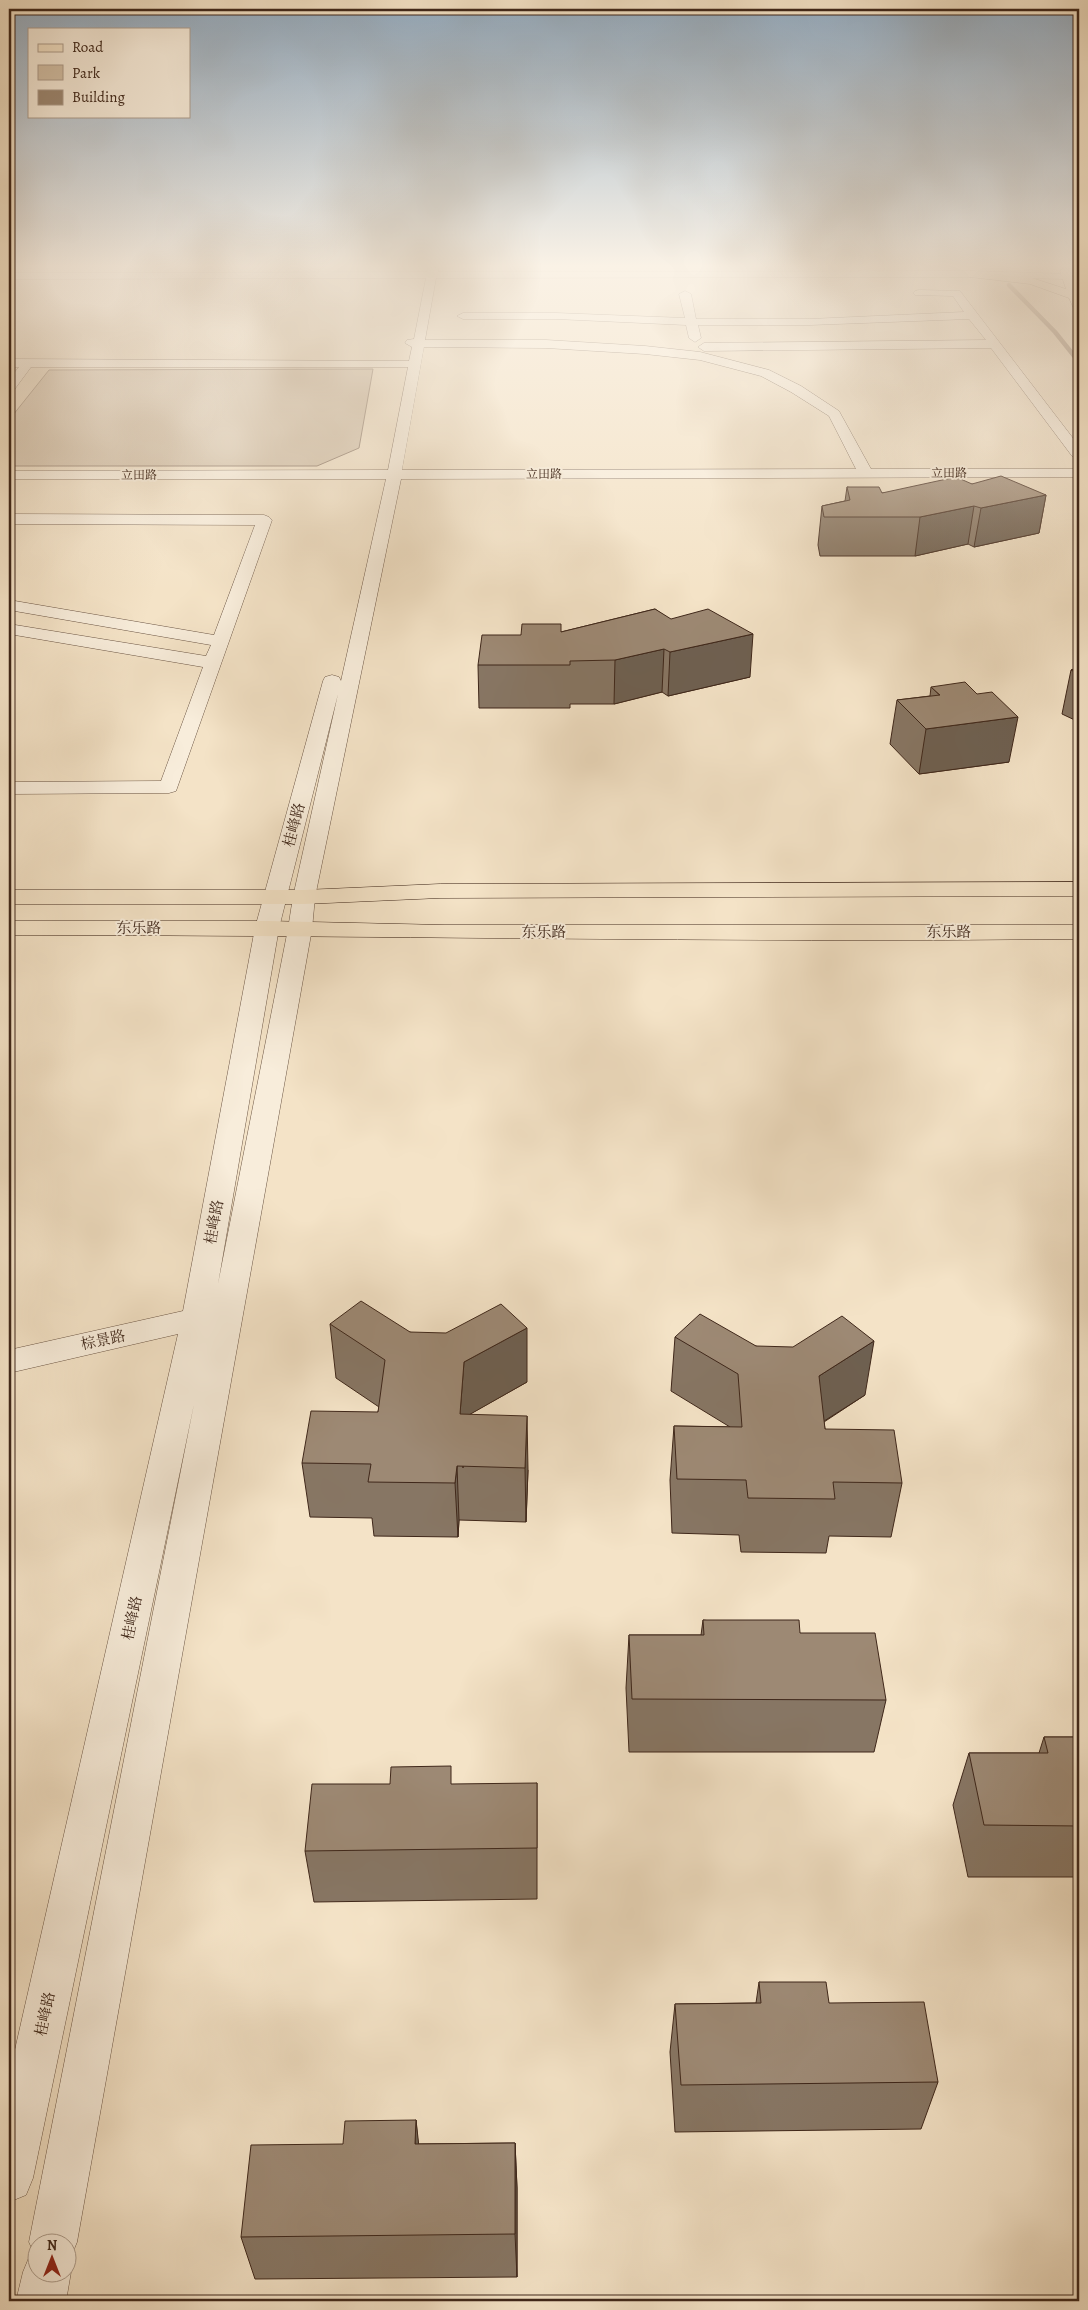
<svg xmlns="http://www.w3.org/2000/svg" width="1088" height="2310" viewBox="0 0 1088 2310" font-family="Alegreya,'Noto Serif SC',serif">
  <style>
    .green { fill: #d5c3aa; stroke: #8a7562 }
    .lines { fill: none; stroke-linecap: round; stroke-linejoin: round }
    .stream { stroke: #86715e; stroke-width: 4.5 }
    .minor-casing { stroke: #6c5645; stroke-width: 1 }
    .major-casing { stroke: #3f271a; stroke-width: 1 }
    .minor { fill: #f8eddb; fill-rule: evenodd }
    .major { fill: #f4e3c7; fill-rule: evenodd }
    .wall { fill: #877664; stroke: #3f271a }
    .shaded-wall { fill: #6e6051; stroke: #3f271a }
    .building { fill: #9d8974; stroke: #3f271a }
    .labels { text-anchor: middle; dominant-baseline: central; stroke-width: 4; stroke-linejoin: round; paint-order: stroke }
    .far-street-label { font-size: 12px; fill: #3f271a; stroke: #f8eddb }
    .street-label { font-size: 15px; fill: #3f271a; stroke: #f8eddb }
  </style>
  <rect width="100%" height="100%" fill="#f4e3c7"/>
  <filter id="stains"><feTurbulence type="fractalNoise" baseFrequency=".004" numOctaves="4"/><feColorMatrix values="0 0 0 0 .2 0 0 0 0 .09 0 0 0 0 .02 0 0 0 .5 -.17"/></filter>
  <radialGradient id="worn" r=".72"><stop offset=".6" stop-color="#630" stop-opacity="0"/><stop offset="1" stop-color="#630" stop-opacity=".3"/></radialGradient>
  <polygon class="green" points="373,369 359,448 317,466 9,466 9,420 49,370"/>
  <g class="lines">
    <polyline class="stream" points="1009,285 1055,332 1079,362"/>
    <defs>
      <g id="minor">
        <path d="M428,268H438V272L970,271L1071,274V278L1067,279L970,277L436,278L425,340H546L645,346L700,352L769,370L801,386L839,411L871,469H1079V477L401,479L315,897L312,929L77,2242L70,2259L68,2260V2242H38V2272H68V2263L71,2272L66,2301H16L23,2272L30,2255L34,2253L29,2242L194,1404L33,2178L26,2195L9,2202V2076L178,1334L9,1373V1350L183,1311L255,928L323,681L325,677L332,675L339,677L341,681L386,479H9V471L388,470L408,367H31L14,390L9,391V379L19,367H9V359L409,361L412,347L405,343L407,340L414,339L426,278L9,279V273L427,272ZM424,347L546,348L645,354L700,360L761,376L791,392L829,416L856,469L402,470ZM338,694L293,897L288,929L218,1284L279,928Z"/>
        <polygon points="919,290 960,291 1079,446 1079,457 1072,456 991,348 704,351 698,347 704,343 986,340 969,319 810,325 698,325 701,338 695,342 689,338 686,325 556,319 463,319 457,316 463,313 556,313 685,318 679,294 685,291 691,294 696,319 810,319 964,312 953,296 915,295 913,293 915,291"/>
        <polygon points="9,514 264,515 269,517 272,520 176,791 169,793 9,794 9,782 161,781 203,667 9,634 9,624 206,656 211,645 9,610 9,600 214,635 255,525 9,524"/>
      </g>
      <g id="major">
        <polygon points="1064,268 1079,269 1079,275 1072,275 1079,295 1079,310 1074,309 1069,298 1030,284 970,277 965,274 970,271 1032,278 1066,289 1060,271"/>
        <polygon points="1079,882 1079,896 440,898 304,904 9,904 9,890 304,890 440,884"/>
        <path d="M9,921H267L444,925H1079V939C722,943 366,935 9,935Z"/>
      </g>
    </defs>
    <use href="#minor" class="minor-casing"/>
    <use href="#major" class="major-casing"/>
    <use href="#minor" class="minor"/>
    <use href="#major" class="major"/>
  </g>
  <g class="wall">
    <polygon points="972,484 1046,495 1039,533 974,547 968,544 915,556 820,556 818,545 822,506 845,501 847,487 882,493"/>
    <polygon points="655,609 750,677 668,696 662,692 614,704 570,704 570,708 479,708 478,665 521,635 561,632"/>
    <polygon points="1079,667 1079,722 1062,714 1071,670"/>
    <polygon points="931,687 1009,762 919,774 890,744 897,700 930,696"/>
    <polygon points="330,1324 410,1332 527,1382 470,1414 528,1470 526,1522 459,1520 458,1537 374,1536 372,1518 310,1517 302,1463 378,1412 379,1407 336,1378"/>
    <polygon points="675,1337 756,1346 865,1395 824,1422 825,1429 902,1483 891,1537 829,1536 826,1553 741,1552 739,1535 672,1533 670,1480 674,1426 730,1427 671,1391"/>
    <polygon points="703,1620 800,1633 886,1700 874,1752 629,1752 626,1688 629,1635 701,1635"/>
    <polygon points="1044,1737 1079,1737 1079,1877 968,1877 953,1805 969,1753 1039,1753"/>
    <polygon points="537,1783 537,1899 314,1902 305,1851"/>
    <polygon points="759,1982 829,2003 938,2082 921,2129 675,2132 670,2052 675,2004 756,2003"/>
    <polygon points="416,2120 418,2144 515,2143 517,2188 517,2277 255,2279 241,2237 343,2144"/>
  </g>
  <g class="shaded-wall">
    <polygon points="1046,495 1039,533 974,547 981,508"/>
    <polygon points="974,506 968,544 915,556 920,517"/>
    <polygon points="753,634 750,677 668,696 670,652"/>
    <polygon points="664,649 662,692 614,704 615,660"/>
    <polygon points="1018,717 1009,762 919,774 926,729"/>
    <polygon points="527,1328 527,1382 467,1416 463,1468 460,1414 464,1362"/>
    <polygon points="874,1341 865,1395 810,1430 819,1376"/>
    <polygon points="527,1416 528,1470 526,1522 525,1468"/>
    <polygon points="457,1466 459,1520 458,1537 455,1483"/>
    <polygon points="416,2120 421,2165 415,2144"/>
    <polygon points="515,2143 517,2188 517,2277 515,2234"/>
  </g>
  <g class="building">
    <polygon points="1001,476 1046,495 981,508 974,506 920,517 824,517 822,506 850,500 847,487 879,487 882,493 956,477 972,484"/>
    <polygon points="655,609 671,619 708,609 753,634 670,652 664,649 615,660 570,661 570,665 478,665 482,635 521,635 522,624 561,624 561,632"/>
    <polygon points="1079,667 1079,674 1071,670"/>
    <polygon points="965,682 977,694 992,692 1018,717 926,729 897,700 940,695 931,687"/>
    <polygon points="361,1301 410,1332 446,1333 501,1304 527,1328 464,1362 460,1414 527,1416 525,1468 457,1466 455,1483 368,1482 371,1464 302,1463 311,1411 378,1412 385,1360 330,1324"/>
    <polygon points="700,1314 756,1346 793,1347 842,1316 874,1341 819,1376 825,1429 894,1430 902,1483 833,1482 835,1499 748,1498 746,1480 677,1479 674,1426 742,1427 738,1374 675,1337"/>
    <polygon points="703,1620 799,1620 800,1633 875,1633 886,1700 632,1699 629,1635 704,1635"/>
    <polygon points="1044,1737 1079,1737 1079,1826 984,1825 969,1753 1048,1753"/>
    <polygon points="451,1766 451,1784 537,1783 537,1848 305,1851 312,1784 390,1784 391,1767"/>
    <polygon points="759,1982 826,1982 829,2003 924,2002 938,2082 681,2085 675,2004 761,2003"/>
    <polygon points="416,2120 415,2144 515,2143 515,2234 241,2237 251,2145 343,2144 345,2121"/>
  </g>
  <linearGradient id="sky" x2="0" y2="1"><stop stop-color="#94adc3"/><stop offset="0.45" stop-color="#faf2e6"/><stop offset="1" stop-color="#faf2e6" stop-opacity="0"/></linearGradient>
  <rect width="1088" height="591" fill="url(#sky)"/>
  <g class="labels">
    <g class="far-street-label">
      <text x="949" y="473">立田路</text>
      <text x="544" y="474">立田路</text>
      <text x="139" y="475">立田路</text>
    </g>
    <g class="street-label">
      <text transform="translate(294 825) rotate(-75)">桂峰路</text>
      <text x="139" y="928">东乐路</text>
      <text x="544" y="932">东乐路</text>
      <text x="949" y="932">东乐路</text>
      <text transform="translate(214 1222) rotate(-80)">桂峰路</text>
      <text transform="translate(103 1340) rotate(-12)">棕景路</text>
      <text transform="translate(132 1618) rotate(-78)">桂峰路</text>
      <text transform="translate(45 2014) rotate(-78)">桂峰路</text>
    </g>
  </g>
  <rect width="1088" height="2310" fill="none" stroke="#f4e3c7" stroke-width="30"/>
  <rect x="10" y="10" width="1068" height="2290" fill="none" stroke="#3f271a" stroke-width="2.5"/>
  <rect x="15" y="15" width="1058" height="2280" fill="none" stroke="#3f271a"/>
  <rect x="28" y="28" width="162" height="90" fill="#f8eddb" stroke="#ae9e8e"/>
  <rect x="38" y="44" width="25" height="8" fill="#f4e3c7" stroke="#ae9e8e"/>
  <text x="72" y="52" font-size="15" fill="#3f271a">Road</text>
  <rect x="38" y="65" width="25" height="15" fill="#d5c3aa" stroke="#ae9e8e"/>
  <text x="72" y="78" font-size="15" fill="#3f271a">Park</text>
  <rect x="38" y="90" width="25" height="15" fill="#9d8974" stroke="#ae9e8e"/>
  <text x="72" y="102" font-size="15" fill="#3f271a">Building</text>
  <g transform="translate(52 2258)"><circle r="24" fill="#f8eddb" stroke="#ae9e8e"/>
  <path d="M0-4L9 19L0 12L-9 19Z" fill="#8f2418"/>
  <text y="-8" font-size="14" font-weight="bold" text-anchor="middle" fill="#3f271a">N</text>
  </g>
  <rect width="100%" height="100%" filter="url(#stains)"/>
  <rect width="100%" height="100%" fill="url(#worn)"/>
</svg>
